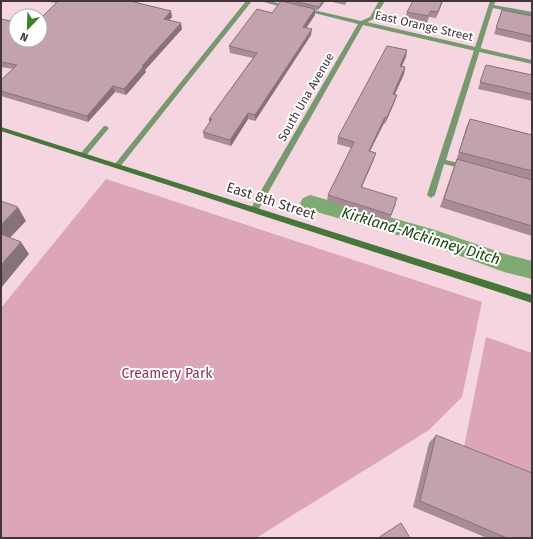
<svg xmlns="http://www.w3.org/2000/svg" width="533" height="539" viewBox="0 0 533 539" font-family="'Fira Sans',sans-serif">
  <rect width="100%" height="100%" fill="#f5d5df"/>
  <!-- green -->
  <path fill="#dca6b7" d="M106,179l376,123 -20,95 -33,33 -173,108h-255v-230z
    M486,337l46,16v120l-68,-26z"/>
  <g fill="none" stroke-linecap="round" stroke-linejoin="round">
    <!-- canal -->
    <path fill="#7eab73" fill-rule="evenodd" d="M310,195l122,34 73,25 27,7v18l-28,-7 -76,-28 -125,-36 -3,-5 3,-5z"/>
    <!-- lane -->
    <path fill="#789970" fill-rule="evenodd" d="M246,1h6l-133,167h-4l-1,-2 1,-2z
      M490,1h6l-2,4 38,7v4l-39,-8 -47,152 20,5 1,2 -3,2 -20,-5 -9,31 -4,3 -4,-3z
      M104,126h2l3,2 -24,29h-4v-4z"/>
    <!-- street -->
    <path fill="#789970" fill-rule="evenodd" d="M260,1h10l22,6 -3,2z
      M379,1h6l-11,18 -7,3 165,38v4l-169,-39 -106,187h-6l-1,-2 1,-2 107,-184 -56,-14 3,-2 56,13 9,-4z"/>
    <!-- secondary -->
    <path fill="#467639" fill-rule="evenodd" d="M1,127l531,168v8l-531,-172z"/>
  </g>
  <!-- wall -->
  <path fill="#a78c95" d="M50,1h80l41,10 1,6 -3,3 13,9 -37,41 1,2 -20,23 -11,-3 -27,30 -87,-26v-16l12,-11 -12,-2v-48l39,21 16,-37 -6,-1z
    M285,1h40l-7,9h-3v5l-9,13 5,7 -56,86 -7,-2 -17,27 -27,-8 -1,-6 6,-9v-4l44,-61 -23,-5 -1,-7 43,-33 13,-11z
    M328,1h19l-2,4z
    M443,1l-7,17 -7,-1 -2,6 -22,-5 2,-6z
    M502,10l30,6v27l-38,-9z
    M406,57l-5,9 4,1 -1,7 -9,20v7l-10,23 -1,-1 -14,28 4,8 -12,28 34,17 -7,17 -62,-20 1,-6 24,-47 -15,-4 1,-7z
    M486,65l46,10v26l-54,-12z
    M470,119l62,16v101l-92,-29 16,-46 10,-33z
    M436,435l96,103h-45l-74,-31 16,-64z"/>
  <!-- shaded-wall -->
  <path fill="#887279" d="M323,1h2l-7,9 1,-3z
    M442,1h1l-7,17 2,-6z
    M315,9v6l-12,18v-6z
    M171,11l1,6 -7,7 -1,-5z
    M181,23l1,6 -37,41 1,2 -20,23 -2,-6 18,-23z
    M312,29l-1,6 -56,86v-6z
    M407,50l-1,7 -7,16 1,-7z
    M405,67l-1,7 -12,26 1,-6z
    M113,86l2,6 -27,30 -1,-6z
    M397,95l-2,6 -10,23 2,-7z
    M248,113v6l-17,27 -1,-6z
    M385,117l-1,6 -17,34 2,-6z
    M376,153l-2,6 -15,34 2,-6z
    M18,207l8,14 -23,24 -2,-4v-16z
    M21,242l8,12 -28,34v-23z"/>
  <!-- building -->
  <path fill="#c2a3ad" stroke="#887279" d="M58,1h72l41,10 -7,8 17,4 -39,43h2l-20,23 -11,-3 -26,30 -86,-25v-11l16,-15 -16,-3v-43l15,3v18h24v-21z
    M281,1l34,8 -12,18 9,2 -57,86 -7,-2 -18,27 -27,-8 9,-13h-3l48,-66 -28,-7 28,-37 15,4z
    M292,1h31l-4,6z
    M413,1h29l-4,11 -7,-1 -3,5 -21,-4z
    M502,10l30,6v20l-36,-8z
    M387,46l20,4 -7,16 5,1 -12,27 4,1 -10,22h-2l-16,34 7,2 -15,34 36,11 -6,17 -63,-20 26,-53 -16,-5z
    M486,65l46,10v19l-52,-12z
    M470,119l62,16v36l-73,-19z
    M457,159l75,21v46l-88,-27z
    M1,201l17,6 -17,18z
    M1,234l20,8 -20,23z
    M436,435l96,38v65h-25l-87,-37z
    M401,523l9,15h-32z"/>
  <g text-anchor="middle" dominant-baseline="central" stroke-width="4" stroke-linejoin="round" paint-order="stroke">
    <!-- far-street labels -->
    <g font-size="12" fill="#43363a" stroke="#fff">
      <text transform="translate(424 26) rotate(13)">East Orange Street</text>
      <text transform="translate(306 97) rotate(-60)">South Una Avenue</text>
    </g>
    <!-- street labels -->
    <g font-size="14" fill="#43363a" stroke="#fff">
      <text transform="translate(271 201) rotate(18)">East 8th Street</text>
    </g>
    <!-- park labels -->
    <g font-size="14" fill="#8a3458" stroke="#fff">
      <text x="167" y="373">Creamery Park</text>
    </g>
    <!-- water labels -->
    <g font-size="15" font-style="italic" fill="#1a460c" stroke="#fff">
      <text transform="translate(421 236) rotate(17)">Kirkland-Mckinney Ditch</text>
    </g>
  </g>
  <!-- border -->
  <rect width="533" height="539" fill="none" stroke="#43363a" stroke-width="4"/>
  <!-- north arrow -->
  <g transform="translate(28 28) rotate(203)"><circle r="19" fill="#ffffff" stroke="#b4afb0"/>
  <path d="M0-3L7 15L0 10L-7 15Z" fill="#3c8328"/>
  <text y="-6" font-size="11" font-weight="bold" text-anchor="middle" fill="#43363a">N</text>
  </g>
</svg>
